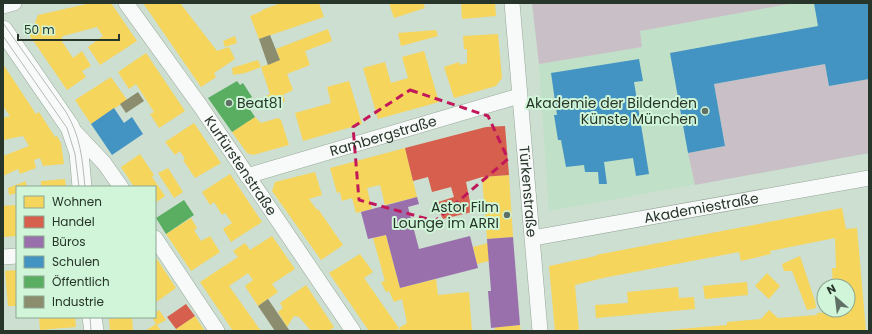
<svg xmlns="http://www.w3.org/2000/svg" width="872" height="334" viewBox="0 0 872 334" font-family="Poppins,sans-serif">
  <rect width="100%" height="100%" fill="#ccdfd0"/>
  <!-- built -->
  <path fill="#c0e0c7" d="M794,3h75v150l-320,58 -10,-147 103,-17 -2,-16z"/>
  <!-- green -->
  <path fill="#c8bfc7" d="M532,3h262l-154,28 2,16 -103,17z
    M825,64l4,22 40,-7v74l-174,32 -7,-32 37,-7 -11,-62z"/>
  <!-- homes -->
  <path fill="#f6d55c" d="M91,3h20l26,38 -37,24 -12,-18 15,-11 -6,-9 -34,9 -2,4 12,18 9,-7 9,15 -9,5 4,6 -19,13 -37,-54 8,-21z
    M143,3h37l37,48 12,-4 6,12 -21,14 2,4 -15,10z
    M281,3h38l5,14 -65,22 -9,-23 12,-5v-1z
    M389,3h34l2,5 -31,10z
    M461,3h34l1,13 -34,3z
    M328,29l4,12 -27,10 5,14 -23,9 6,16 -10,5 2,6 -15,8 -6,-12 6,-3 -9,-27 -16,6 -12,2 -1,-7 26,-8 3,7 19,-7 -4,-11z
    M436,30l2,6 -37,10 -3,-13z
    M498,34l4,44 -6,8 -42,12 -10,-31 15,-5 1,3 7,-2v-14h-3l-1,-13z
    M235,36l2,7 -12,4 -2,-6z
    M424,51l15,51 -61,17 -15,-51 22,-6 6,21 17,-5 -6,-21z
    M146,53l39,58 -26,17 -9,-14 4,-2 -18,-28 -7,5 -11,-17z
    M3,64l33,50 3,-2 16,25 2,-1 4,7 3,21 -21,2 -3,-8 -6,2 2,8 -16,6 -2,-5 -15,7v-20l26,-10 -6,-10 -20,4v-22l7,-2 -7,-10z
    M111,77l16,23 -36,24 -16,-24z
    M349,81l13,43 -59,17 -8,-28 36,-10 -4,-16z
    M255,117l6,6 17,-5 3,2 8,25 -36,10 -6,-2 -15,-21z
    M194,123l27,40 -26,15 -12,-18 2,-1 -5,-8 -5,4 -10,-13z
    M405,148l12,49 -32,8 -5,-20 -13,3 5,21 -16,4 -4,-15 -10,3 -2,-9 -3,1 -7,-25z
    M140,154l14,21 -2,2 13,19 -10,7v-16h-21l-13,-20z
    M168,168l15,24 -9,6 -16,-25z
    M315,172l7,23 -13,4 8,11 1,-1 25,36 -22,15 -49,-69 3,-9z
    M230,174l32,48 -31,20 -8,-13 9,-6 -7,-10 -3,2 -8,-13 -4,3 -8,-13z
    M509,175l4,62 -26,2 -5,-62z
    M65,179l1,8h-25v-6z
    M26,181v6h-9v6l-8,2 -1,-7z
    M15,205l2,4v27l-14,1v-31z
    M842,208l4,21 11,-1 9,103h-210l71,-6v-3l34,-3 8,-9 9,8 39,-3v-2l19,-1 -1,-2h13v-24h-15l-1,-18h4l-1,-30 -65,13 1,3 -30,7 -2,-9 -136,26 -28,7 4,46h-24l-6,-65 47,-10v-1z
    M191,218l6,10 -3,2 7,11 9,-5 10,16 -29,19 -25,-37z
    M386,235l14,53 36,-9 2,16 31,-3 3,39h-72l-1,-3 8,-5 -5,-24 -8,3 -5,-11 -3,1 -5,-10 4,-1 -12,-43z
    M272,236l23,33 -23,15 6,8 -20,14 -13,-20 8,-6 -5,-7 -19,13 32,45h-28l-33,-49 38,-25 -5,-6 12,-8 5,7z
    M488,243l1,18 -12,3 -4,-17z
    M360,254l13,18 -9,6 35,50 -4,3h-26l-40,-58z
    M800,256l15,45 1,7 -9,2 -15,-39h-8l-2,-7z
    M157,259l19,29 -21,15v-43z
    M17,270v36h-9l-3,-35z
    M767,273l13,13 -11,13 -14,-13z
    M747,282l1,13 -43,4 -2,-13z
    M306,285l28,42 -5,4h-18l-12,-14 -5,-1 -7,11 -9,-15 5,-4 -3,-5z
    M678,287l1,11 15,-1 1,12 -99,9 -1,-13 33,-2 -1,-11z
    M159,310l7,10 -9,5 4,6h-16l11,-7 -4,-7h3v-4z
    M195,316l10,15h-28l-1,-2z
    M39,317h36l1,10 -36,3z
    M131,317h1l1,14h-23l-1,-12z
    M520,325l1,6h-26v-4z"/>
  <!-- shops -->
  <path fill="#d6604d" d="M505,126l4,49 -27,2 -16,5 6,30 -29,7 -8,-16 19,-6 -3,-10 -19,5 -4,-15 -15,4 -8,-33 81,-21z
    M186,304l9,12 -19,13 -9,-12z"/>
  <!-- offices -->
  <path fill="#9970ab" d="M417,197l2,7 -11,3 11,42 51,-13 8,32 -78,20 -14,-53 -18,4 -7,-27z
    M513,237l7,88 -29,3 -3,-37h3l-4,-52z"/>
  <!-- schools -->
  <path fill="#4393c3" d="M814,3h55v76l-40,7 -4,-22 -111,20 11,62 -37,7 -18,-100 148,-27z
    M639,59l4,22 -9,1 15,92 -13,2 -3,-18 -29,4 3,22h-8l-1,-12h-13l-1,-7 -18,2 -5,-27h-3l-4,-25h3l-6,-42z
    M114,108l10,15 8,-6 11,17 -31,21 -21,-31z"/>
  <!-- public -->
  <path fill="#5aae61" d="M237,81l3,4 3,-2 9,14 -7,5 10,15 -23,15 -24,-34z
    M184,200l10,15 -28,19 -10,-16z"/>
  <!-- industry -->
  <path fill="#8c8c6e" d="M270,35l10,25 -12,5 -9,-26z
    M138,92l6,9 -18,12 -6,-9z
    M268,299l19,28 3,4h-15l-17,-25z"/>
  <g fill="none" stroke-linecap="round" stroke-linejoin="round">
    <defs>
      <g id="minor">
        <path id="s1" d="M126,3l75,104 152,224"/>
        <path id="s2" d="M512,3l28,328"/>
        <path d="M3,6l11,-3"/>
        <path d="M72,129l32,34 17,24"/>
        <path id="s3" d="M247,176l272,-80"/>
        <path d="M155,238l62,93"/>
        <path id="s4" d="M533,238l336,-60"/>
        <path d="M3,257l14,-1"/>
      </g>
      <path id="tertiary" d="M3,30l67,97 9,26 3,34
        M92,317l2,14"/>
    </defs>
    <!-- minor casing -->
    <use href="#minor" stroke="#98a69b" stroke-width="16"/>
    <!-- tertiary casing -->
    <use href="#tertiary" stroke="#98a69b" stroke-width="20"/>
    <!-- minor -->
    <use href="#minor" stroke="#f7faf8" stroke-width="15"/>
    <!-- tertiary -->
    <use href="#tertiary" stroke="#f7faf8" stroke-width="19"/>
    <!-- tram -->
    <path stroke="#b6bbb7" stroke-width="1" d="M3,23l63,89c15,26 16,46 19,75
      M3,36l64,92 8,26 4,33
      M90,317l1,14"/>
  </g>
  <!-- marked area -->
  <path fill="none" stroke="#c2185b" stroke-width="3" stroke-dasharray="8 5" stroke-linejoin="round" d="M410,90l78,26 20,43 -73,62 -76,-21 -6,-73z"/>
  <!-- markers -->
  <g fill="#617064" stroke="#d0f5d8" stroke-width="1.5">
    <circle cx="229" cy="103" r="4"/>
    <circle cx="705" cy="111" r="4"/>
    <circle cx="507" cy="215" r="4"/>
  </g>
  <g text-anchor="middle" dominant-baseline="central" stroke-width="4" stroke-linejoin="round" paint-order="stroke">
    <!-- poi labels -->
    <g font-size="14" fill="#27352a" stroke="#d0f5d8" text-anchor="end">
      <text x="237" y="103" text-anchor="start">Beat81</text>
      <text x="697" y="103">Akademie der Bildenden<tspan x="697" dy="16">Künste München</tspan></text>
      <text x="499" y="207">Astor Film<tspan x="499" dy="16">Lounge im ARRI</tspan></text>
    </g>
    <!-- street labels -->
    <g font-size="14" fill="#27352a" stroke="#d0f5d8">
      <text stroke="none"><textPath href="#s3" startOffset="142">Rambergstraße</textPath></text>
      <text stroke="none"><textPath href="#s1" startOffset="199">Kurfürstenstraße</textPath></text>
      <text stroke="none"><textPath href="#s2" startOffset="189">Türkenstraße</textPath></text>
      <text stroke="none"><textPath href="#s4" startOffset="171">Akademiestraße</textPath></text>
    </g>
  </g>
  <!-- border -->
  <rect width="872" height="334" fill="none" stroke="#27352a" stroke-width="8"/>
  <!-- legend -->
  <rect x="16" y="186" width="140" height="132" fill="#d0f5d8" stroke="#8ca892"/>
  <rect x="24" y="196" width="20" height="12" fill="#f6d55c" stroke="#8ca892"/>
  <text x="52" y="206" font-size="12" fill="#27352a">Wohnen</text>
  <rect x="24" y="216" width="20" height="12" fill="#d6604d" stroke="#8ca892"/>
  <text x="52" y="226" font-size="12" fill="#27352a">Handel</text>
  <rect x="24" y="236" width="20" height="12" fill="#9970ab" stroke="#8ca892"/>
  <text x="52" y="246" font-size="12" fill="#27352a">Büros</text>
  <rect x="24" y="256" width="20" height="12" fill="#4393c3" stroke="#8ca892"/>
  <text x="52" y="266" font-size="12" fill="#27352a">Schulen</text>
  <rect x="24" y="276" width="20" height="12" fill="#5aae61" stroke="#8ca892"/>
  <text x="52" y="286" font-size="12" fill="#27352a">Öffentlich</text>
  <rect x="24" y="296" width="20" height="12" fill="#8c8c6e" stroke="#8ca892"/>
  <text x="52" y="306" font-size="12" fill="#27352a">Industrie</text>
  <!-- north arrow -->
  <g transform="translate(836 298) rotate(332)"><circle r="19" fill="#d0f5d8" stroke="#8ca892"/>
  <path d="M0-3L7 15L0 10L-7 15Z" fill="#617064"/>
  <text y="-6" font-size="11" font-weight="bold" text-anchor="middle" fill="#27352a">N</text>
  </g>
  <!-- scale -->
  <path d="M18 34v6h101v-6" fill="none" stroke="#27352a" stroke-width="2"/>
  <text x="24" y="34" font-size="12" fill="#27352a" stroke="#d0f5d8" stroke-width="3" paint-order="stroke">50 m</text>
</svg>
